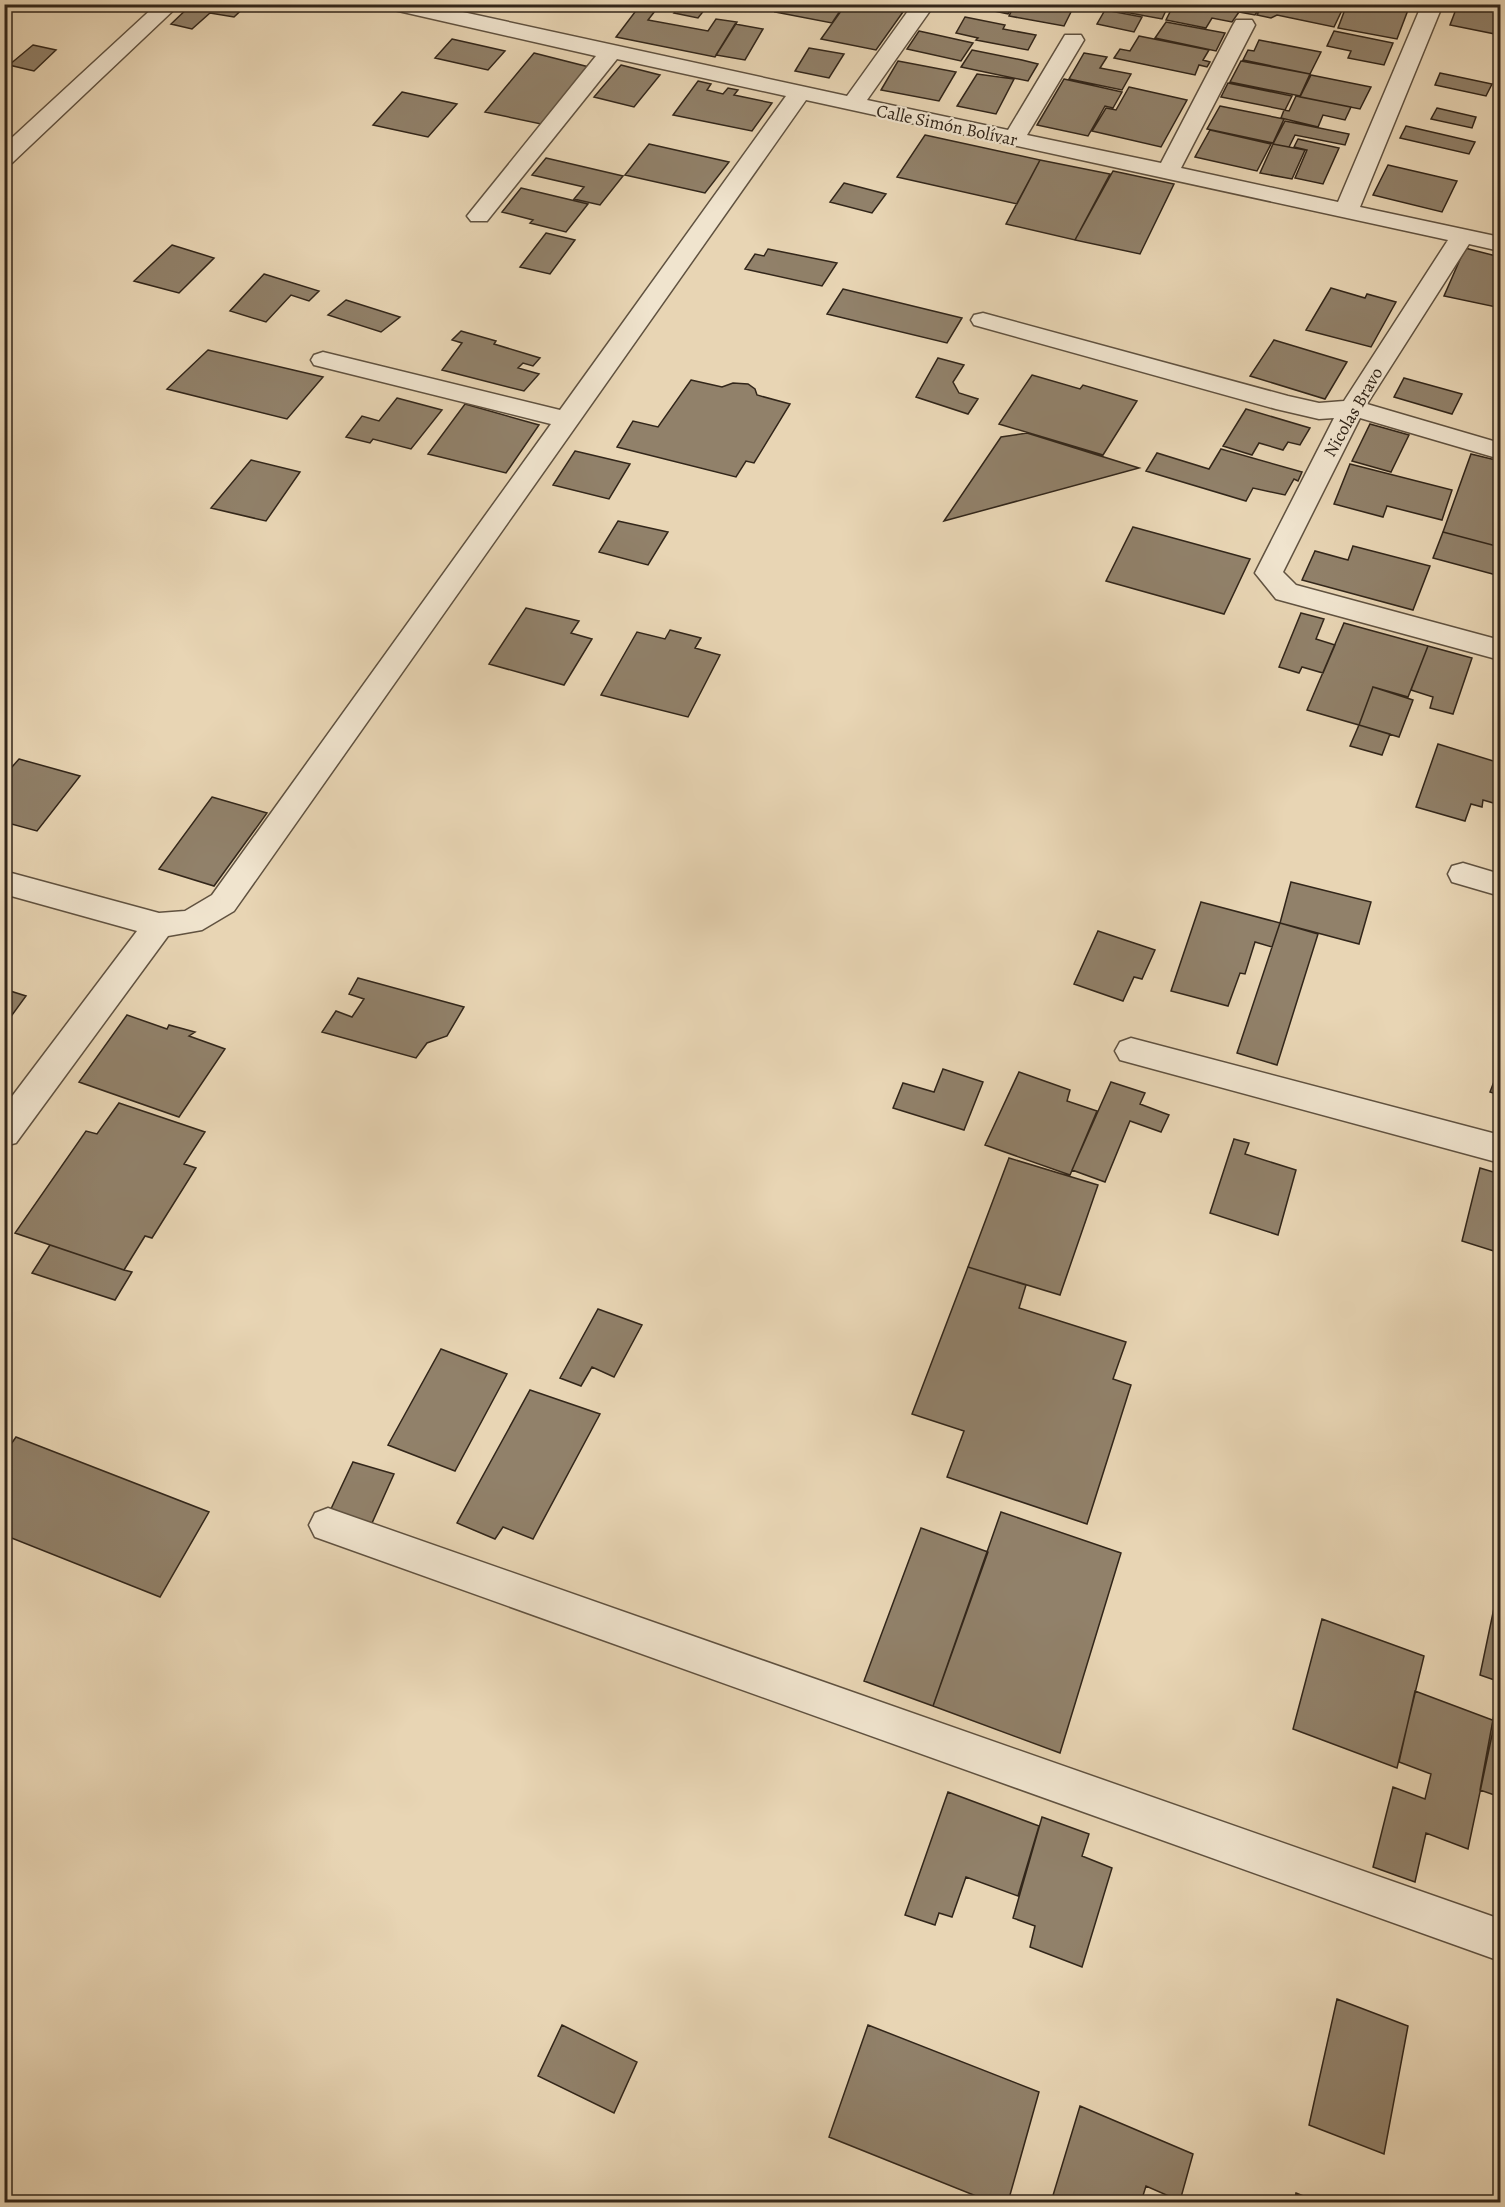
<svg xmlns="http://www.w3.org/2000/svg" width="1505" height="2207" viewBox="0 0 1505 2207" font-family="Alegreya,serif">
  <rect width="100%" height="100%" fill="#e8d5b4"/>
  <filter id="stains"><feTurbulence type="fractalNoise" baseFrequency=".00333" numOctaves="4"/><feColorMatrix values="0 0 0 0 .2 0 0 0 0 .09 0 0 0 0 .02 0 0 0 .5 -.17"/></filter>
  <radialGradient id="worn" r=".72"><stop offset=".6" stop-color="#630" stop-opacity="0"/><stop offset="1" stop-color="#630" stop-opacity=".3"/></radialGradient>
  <!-- building -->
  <path fill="#91816a" stroke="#32261a" stroke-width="1.5" d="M112,4h33l-6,7z
    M192,4h56l-14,13 -24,-4 -18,16 -21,-5z
    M656,4h53l-11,14 -24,-5 4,-4z
    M780,4h41l-2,3 21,4 -8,12 -57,-11z
    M846,4h21l36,8 -27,38 -55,-11z
    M960,4h54l-6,10z
    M1015,4h60l-11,22 -55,-10z
    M1110,4h59l-7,15 -54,-10z
    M1174,4h21l44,8 -7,10 -20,-4 -6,10 -40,-8z
    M1195,4h67l-7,11z
    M1263,4h82l-11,23 -57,-12 -6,3 -14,-3z
    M1347,4h29l32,6 -11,29 -59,-11z
    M1458,4l42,8v23l-50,-10z
    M638,8l17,3 -7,9 60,11 8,-12 21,3 -22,35 -99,-20z
    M1105,10l37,7 -8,15 -37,-8z
    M965,17l40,8 -2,4 33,6 -8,15 -52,-10 2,-2 -22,-5z
    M1166,22l59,11 -9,18 -61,-13z
    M735,24l28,5 -18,31 -29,-5z
    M919,31l54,12 -12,18 -54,-12z
    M1334,31l59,12 -9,22 -36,-7 3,-7 -24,-5z
    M1139,36l70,14 -6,10 7,2 -3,5 -8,-2 -4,10 -81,-17 6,-9 10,2z
    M452,39l53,12 -17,19 -53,-12z
    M1259,40l62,12 -11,22 -67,-14 5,-10 6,1z
    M33,45l23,5 -22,21 -25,-6z
    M809,48l35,6 -15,24 -34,-7z
    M972,50l50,10 16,4 -10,17 -67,-14z
    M534,53l55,14 -48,57 -56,-12z
    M1084,53l23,4 -7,11 31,6 -9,16 -53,-11z
    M898,61l58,11 -17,29 -58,-11z
    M1241,61l69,13 -10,22 -70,-14z
    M621,65l39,10 -26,32 -40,-10z
    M1440,73l52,11 -6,12 -51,-11z
    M977,74l37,5 -18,35 -39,-8z
    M1311,75l60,12 -11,22 -60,-12z
    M1064,79l58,13 -9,16 -8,-2 -17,30 -51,-11z
    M698,81l13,3 -4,6 16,4 5,-6 10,2 -4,5 38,8 -20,28 -79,-16z
    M1228,83l64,13 -7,14 -64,-13z
    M1129,87l58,13 -26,47 -69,-16 14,-23 10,2z
    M402,92l55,12 -29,33 -55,-12z
    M1296,96l55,11 -6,13 -22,-5 -5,12 -37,-9 3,-8 5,1z
    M1220,106l64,13 -11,24 -66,-14z
    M1437,108l39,9 -4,11 -41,-9z
    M1285,121l64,13 -4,11 -50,-10 -6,12 -16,-3z
    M1406,126l69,16 -6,12 -69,-16z
    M1210,130l61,14 -14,27 -62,-14z
    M925,135l115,25 -23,44 -120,-27z
    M1298,139l41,9 -16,36 -28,-6 12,-28 -13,-3z
    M649,144l80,18 -24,31 -80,-18z
    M1273,144l32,6 -13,29 -32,-6z
    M546,158l77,18 -23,29 -26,-6 10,-12 -52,-12z
    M1040,160l70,14 -35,66 -69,-16z
    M1388,165l69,16 -15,31 -69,-17z
    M1113,171l61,13 -34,70 -65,-14z
    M844,183l42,11 -14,19 -42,-11z
    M521,188l67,16 -22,28 -36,-9 3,-3 -31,-8z
    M546,233l29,7 -25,34 -30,-7z
    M172,245l42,13 -35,35 -45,-12z
    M1465,248l35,9v40l-4,10 -52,-11z
    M768,249l69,14 -15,23 -77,-17 10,-15 9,2z
    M264,274l55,17 -10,10 -18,-6 -25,27 -36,-11z
    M1331,288l34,10 2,-4 29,8 -25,45 -65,-17z
    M843,289l119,29 -15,25 -120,-29z
    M346,300l54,17 -19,15 -53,-17z
    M461,331l35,10 -2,3 46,14 -7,8 -10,-3 -5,5 21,6 -15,17 -82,-21 20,-27 -10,-3z
    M1274,340l73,22 -22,37 -75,-23z
    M208,350l115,27 -36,42 -120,-30z
    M938,358l26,7 -11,17 6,11 19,6 -10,15 -52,-17z
    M1032,375l48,14 3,-4 54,16 -34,54 -104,-31z
    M1404,378l58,16 -10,20 -58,-17z
    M691,380l31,7 11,-4 15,1 7,5 2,6 33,9 -36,59 -8,-2 -10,16 -119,-30 16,-26 25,6z
    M397,398l45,12 -31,39 -38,-10 -3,4 -24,-6 16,-21 17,5z
    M465,404l74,21 -33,48 -78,-19z
    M1246,409l64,19 -10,17 -12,-3 -5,8 -24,-7 -7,12 -29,-9z
    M1370,424l39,11 -18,37 -39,-11z
    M1027,433l112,35 -195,53 57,-84z
    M1221,449l81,23 -4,9 -4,-2 -9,16 -32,-7 -7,13 -100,-30 11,-18 52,16z
    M575,451l55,13 -21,35 -56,-14z
    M1471,454l29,7v86l-57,-15z
    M251,460l49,12 -34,49 -55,-13z
    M1350,464l102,26 -10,30 -55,-14 -4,11 -49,-13z
    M618,521l50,11 -20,33 -49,-13z
    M1133,527l117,32 -26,55 -118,-33z
    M1443,532l57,15v29l-67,-18z
    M1353,546l77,20 -17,44 -111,-30 13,-29 33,9z
    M526,608l53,13 -8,12 21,6 -28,46 -75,-21z
    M1301,613l23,6 -8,20 19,6 -12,28 -21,-6 -3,6 -20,-6z
    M1344,623l84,23 -20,51 -35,-10 -14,38 -52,-15z
    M670,630l31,8 -6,10 25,7 -32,62 -87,-22 36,-63 28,7z
    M1428,646l44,12 -19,56 -23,-6 3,-11 -22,-7z
    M1373,687l40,13 -14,37 -40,-12z
    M1359,725l31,9 -8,21 -32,-9z
    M1438,744l62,19v42l-17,-5 -1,7 -11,-3 -6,17 -49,-14z
    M19,759l61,17 -43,55 -33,-9v-46z
    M212,797l55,16 -53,73 -55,-17z
    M1291,882l80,20 -12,42 -79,-21z
    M1201,902l79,21 -8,24 -17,-5 -10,32 -5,-1 -12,33 -57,-15z
    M1280,923l38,11 -41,131 -40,-12z
    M1098,931l57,19 -13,29 -8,-2 -11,24 -49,-17z
    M358,978l106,29 -17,29 -20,7 -11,15 -94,-26 14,-21 16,6 12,-18 -15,-5z
    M4,989l22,7 -22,30z
    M127,1015l40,14 2,-4 26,7 -6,4 36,13 -46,68 -100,-35z
    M1500,1066v29l-10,-3z
    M943,1069l40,13 -19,48 -71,-22 10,-25 31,9z
    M1019,1072l51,18 -3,11 30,10 -27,64 -85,-30z
    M1111,1082l34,11 -5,11 29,11 -8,17 -31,-11 -25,61 -33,-12z
    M119,1103l86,29 -21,32 12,4 -44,70 -7,-2 -21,34 -109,-37 71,-102 11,3z
    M1234,1139l15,4 -4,11 51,16 -18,65 -68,-22z
    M1009,1158l89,27 -38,110 -92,-28z
    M1480,1168l20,6v79l-38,-12z
    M50,1245l74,25 8,2 -17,28 -83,-27z
    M968,1267l58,18 -7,23 107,34 -13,37 18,6 -44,139 -140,-47 17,-46 -52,-17z
    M598,1309l44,16 -28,52 -22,-10 -11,19 -21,-8z
    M441,1349l66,25 -52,97 -67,-26z
    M530,1390l70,24 -67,125 -30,-12 -8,12 -38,-16z
    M16,1437l193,75 -49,85 -156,-62v-81z
    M353,1462l41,12 -22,49 -42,-12z
    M1001,1512l120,41 -61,200 -127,-47z
    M921,1528l67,24 -55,154 -69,-25z
    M1499,1584h1v98l-20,-7z
    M1322,1619l102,37 -27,112 -104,-39z
    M1500,1682v115l-20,-7z
    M1415,1691l80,30 -27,128 -42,-16 -11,49 -42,-15 20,-80 32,12 6,-25 -32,-12z
    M948,1792l91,34 -21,70 -52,-19 -14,40 -13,-4 -4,12 -30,-10z
    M1042,1817l47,17 -7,22 30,12 -30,99 -52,-20 5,-21 -22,-8z
    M1337,1999l71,27 -24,128 -75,-29z
    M562,2025l75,37 -23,51 -76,-37z
    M868,2025l171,67 -31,110h-17l-162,-65z
    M1080,2106l113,48 -13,47 -34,-15 -5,16h-90z
    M1296,2193l22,9h-24z"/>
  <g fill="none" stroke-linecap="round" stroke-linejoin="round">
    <defs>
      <path id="minor" d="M157,4h23l-168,159 -8,2v-20z
        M384,4h42l421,92 61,-85 -12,-3 -3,-4h36l3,4 -65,92 141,30 57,-95h16l3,5 -57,95 134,28 72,-138 3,-5h16l3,5 -74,143 157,34 84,-198h21l-83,203 140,30v14l-31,-7 -102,160 133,39v16l-140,-41 -77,154 13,13 204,55v20l-224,-61 -21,-26 79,-155 -15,1 -43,-10 -302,-84 -3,-5 3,-5 9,-2 305,83 31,7 25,-2 104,-161 -642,-140 -572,811 -32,19 -34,6 -152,207 -12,3v-39l133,-176 -133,-37v-23l155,42 26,-2 27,-16 339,-471 -237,-59 -3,-5 3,-5 9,-3 237,58 226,-314 -169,-37 -130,162h-16l-4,-5 4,-5 125,-155 -202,-46z
        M1463,863l37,11v22l-48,-14 -4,-8 4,-8z
        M1131,1038l369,97v28l-380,-103 -5,-9 5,-9z
        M328,1508l1172,411v42l-1185,-424 -6,-12 6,-12z"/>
    </defs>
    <!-- minor casing -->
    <use href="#minor" stroke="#605240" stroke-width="3"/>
    <!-- minor -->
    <use href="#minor" fill="#f0e4ce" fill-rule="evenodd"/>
  </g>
  <g text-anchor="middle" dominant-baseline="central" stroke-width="4.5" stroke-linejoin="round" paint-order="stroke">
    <!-- far-street labels -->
    <g font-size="18" fill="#32261a" stroke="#f0e4ce">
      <text transform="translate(947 125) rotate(12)">Calle Simón Bolívar</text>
      <text transform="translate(1353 412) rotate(-60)">Nicolas Bravo</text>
    </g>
  </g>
  <!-- margin -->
  <rect width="1505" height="2207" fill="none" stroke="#e8d5b4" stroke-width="24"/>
  <rect x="6" y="6" width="1493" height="2195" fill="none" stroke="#32261a" stroke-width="3"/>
  <rect x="12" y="12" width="1481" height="2183" fill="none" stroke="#32261a" stroke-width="1.5"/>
  <rect width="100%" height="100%" filter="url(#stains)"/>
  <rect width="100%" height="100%" fill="url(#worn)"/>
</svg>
